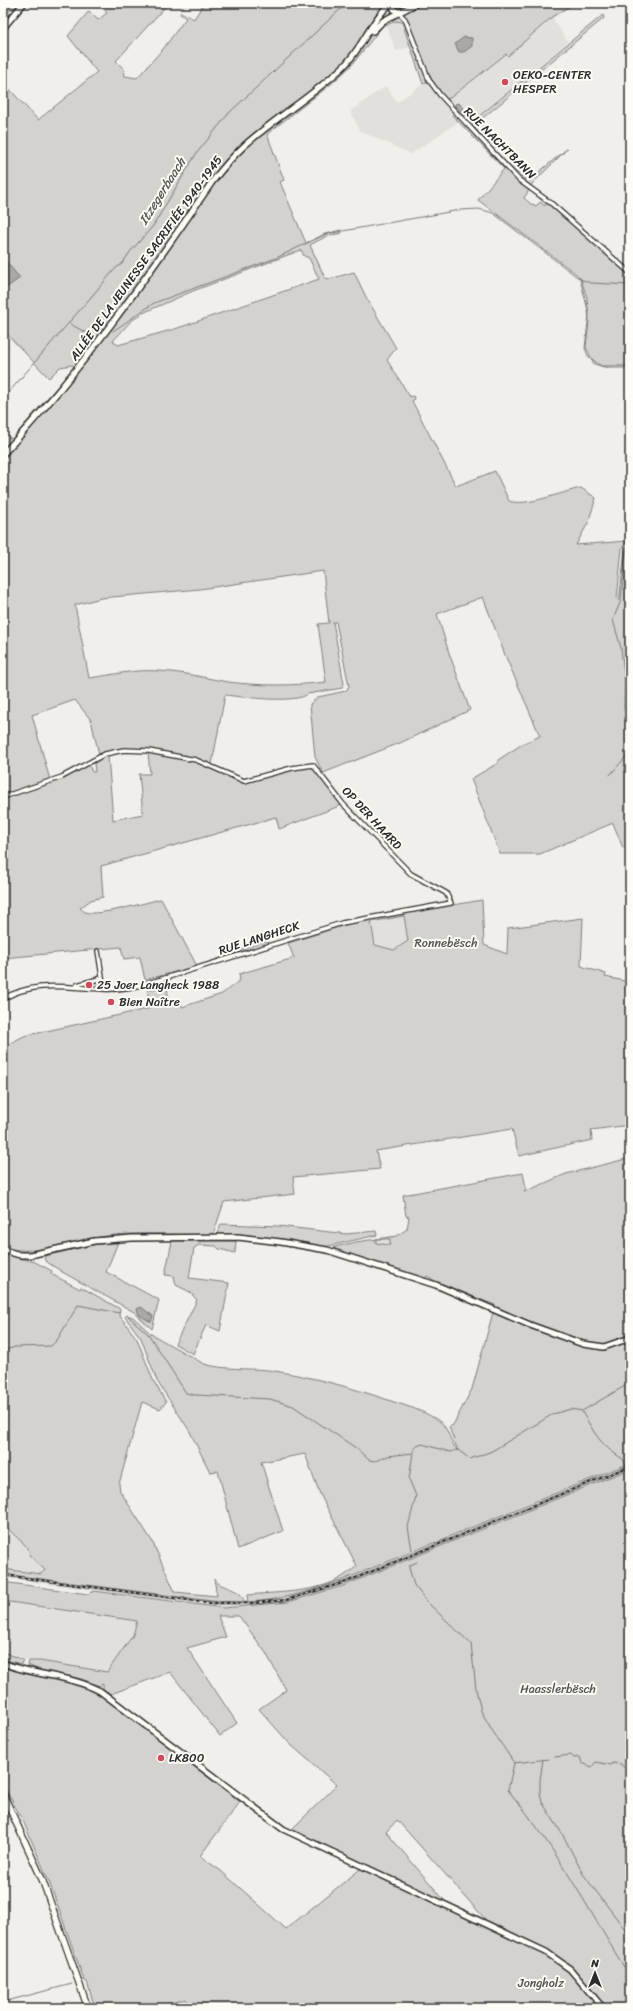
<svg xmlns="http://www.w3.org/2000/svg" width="633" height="2011" viewBox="0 0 633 2011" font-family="Sriracha,sans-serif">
  <rect width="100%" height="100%" fill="#f0efeb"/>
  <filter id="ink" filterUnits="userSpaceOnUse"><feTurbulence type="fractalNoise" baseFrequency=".025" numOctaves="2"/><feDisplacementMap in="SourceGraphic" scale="8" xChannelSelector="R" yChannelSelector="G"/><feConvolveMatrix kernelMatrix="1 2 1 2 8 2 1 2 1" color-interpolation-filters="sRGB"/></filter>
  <g filter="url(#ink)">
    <!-- built -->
    <path fill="#e1e0dc" d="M552,17l16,25 -101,83 -15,-10 6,7 -47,32 -51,-23 -10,-20 36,-25 11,16 32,-22 15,19 6,-1 57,-44 1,2z
      M396,21l6,1 9,25 -15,4 -10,-26z
      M404,916l4,25 -14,9 -19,-5 -4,-23z
      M375,1239h15v6l-14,-2z
      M630,1463v6l-64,27 -223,90 -55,16 -64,6 -221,-30v-4h4l228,28 50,-5 55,-16z
      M3,1524l22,21 6,8 -2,3 16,14 -3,4 -39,-5z
      M3,1601l134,20 -4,14 -26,37 -67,-11 -22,-1 -15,-8z"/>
    <!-- green -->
    <path fill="#d3d2cf" stroke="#7f7e7d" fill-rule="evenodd" d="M12,3h7l-3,4 -8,4 1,3 -6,6v-10z
      M97,3h32l2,2 8,-2 5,4 4,-4h13l4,4 -49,54 8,8 1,7 12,2 26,-29 23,-31 -6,-4 1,-2 13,7 10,-16h18l2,3 2,-3h349l-23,14 -44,39 -2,-2 -56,44 -6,1 -15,-19 -6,4 -21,-62 -6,-1 -10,4 -1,-2 -34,43 -21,19 -63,49 17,46 -4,2 26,61 19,-9 16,-4 1,3 -15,3 -17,9 15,33 5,1 24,-7 12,25 30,51 -9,12 23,37 3,-1 2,3 -3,2 44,85 39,-15 14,30c17,6 53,-9 72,-13l15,10 -8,25 -12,22 51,-4 -5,7 -5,51 2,2 6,-51 5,-9v304l-7,3 -10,-25 -73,31h-40l-29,-75 27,-16v-3l26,-17 16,-7 -35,-81 -22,-58 -46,17 12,39 21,57 -70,33 -77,30 -8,-16 -5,-53 8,-7 28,-6 3,-5 -13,-64h-3l11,62 -2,4 -34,6c-12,10 -66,3 -83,1l-13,69c-29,-10 -84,-22 -113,-9l-8,-35 -16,-20 -43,15 18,65 -47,16v-357l3,-4 6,4 62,-72 -2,-2 -12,2 -11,11 -46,-48v-248l35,38 59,-48 -29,-36 21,-25 9,9 9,-7zM301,250l3,6 5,2 10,21 -141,49 -60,17 -5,-4 18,-20 14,-9 48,-21zM323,571l6,52 -11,1 8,58c-33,4 -65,4 -98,0 -23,-4 -46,-10 -69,-11 -24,-2 -46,4 -70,7l-14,-73 26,-7 99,-9z
      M603,15l1,3 -131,108 32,36 20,17 7,-1 36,-30 -41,41 2,1 -5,8 8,7 1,-1 3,2 4,-4 5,4 1,-2 -8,-7 2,-2 90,78v95h-22l-14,-4 -8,-17 3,-26 -2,-23 -6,-19 -6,-6 -97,-73 26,-31 -52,-54 4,-3 12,13z
      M148,752l52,10 48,20 44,-13 15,-3 6,1 29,38 -63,24 -3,-12 -175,49 2,31 -12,3 -11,8c2,1 3,3 5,4 12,5 62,-10 76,-13l36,67 -52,14 -5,-23 -16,2 -3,-12 -118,11v-159l62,-21 24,-13 3,7h3l-1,-9 14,-8 5,65 30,-6 -4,-40h11z
      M482,900l2,45 23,9 1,-26 75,-10 -2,48 25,8 -1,3 25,5v143l-39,5 1,10 -73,16 -7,-27 -136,22 4,18 -87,8 2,17 -71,8 -11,33c-32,0 -66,-3 -98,0 -38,3 -74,23 -112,12v-200l21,-11 127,-28 -4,-18 20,-4 2,18 12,-2 1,5 40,-13 18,-14 -1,-6 55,-16 -6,-15 67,-21zM404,916l4,25 -14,9 -19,-5 -4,-23z
      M265,941l6,3 -11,2 -26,9 -1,-3z
      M100,980l1,6 -2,1 -14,-1 -1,-2z
      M630,1158v305l-290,118c-30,10 -61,20 -93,21l1,-7c29,-3 63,-2 89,-15 7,-4 14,-9 20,-14l-37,-72 -15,-40 -44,8 22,69 -45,18 -20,-78 -8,1 -21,-42 -32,-49 -16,-43 -16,-21 2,-2 6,2 18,17 53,30c21,6 42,4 64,6 42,6 86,18 126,32 16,5 32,10 45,19 11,8 10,21 19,30l-9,-24 4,-2 19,-36 23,-84 -58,-23 -10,-6 -2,3 -91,-30v-2l22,-5 41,-6 10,-7 2,-12 -3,-1 -3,-21 120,-22 3,15 -2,4 42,-18zM376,1239h14v6l-14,-2z
      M221,1224l57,2 69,8 29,-3 1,4 -53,12 -76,-12h-31z
      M172,1241h64l-1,12 -16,-4 -3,-3 -17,-1 -5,3 -5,30 40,5 -9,48 -14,-6 -13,29 -18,-10 22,-44 -7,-8 -14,-7 -2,-9 -9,-1z
      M118,1242l-12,30 53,28 -7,29 -18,-17 -70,-39 -17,-11 -3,-3 1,-3 47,-11z
      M3,1254l32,8 17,9 -1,3 29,15 1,-2 39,22 -1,6 18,24 16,41 13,22 -6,7 -18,-7 -23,82 1,7 32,50 23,51 42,4 -3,-17c8,11 28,8 30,23l-33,-1 -208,-27v-5l38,5 4,-4 -16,-15 1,-2 -5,-8 -22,-21z
      M630,1469v539h-440l-4,-9 -32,9h-59l-8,-26 -3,-2 -34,-96 -26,-61 -21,-39v-117l74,17 21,8 142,110 -40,54 21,15 65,58 78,-63 -73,-36 46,-45 -47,-41 -31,-35 27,-19 -20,-37 -27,-37h-21l8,21 -39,11 50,75 -17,13 -50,-64 -59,22 -8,-5v-5l-4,2c-22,-12 -49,-10 -71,-21l1,-4h11l67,11 26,-37 4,-14 -134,-20v-19l85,12 6,-3 130,17 64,-6 55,-16zM397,1820l89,100 -41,-19 -59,-69z
      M3,1652l20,8 -2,4 -18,-5z"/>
    <!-- water -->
    <path fill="#aaa9a7" stroke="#777775" d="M464,37l8,1v8l-8,6h-5l-4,-8z
      M459,103l8,10 -2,2h-2l-8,-9v-2z
      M3,258l17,20 -14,10 -3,-4z
      M141,1307l12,9 -2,6 -12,-7 -2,-6z"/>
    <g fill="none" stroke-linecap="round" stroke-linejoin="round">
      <!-- stream -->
      <path stroke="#777775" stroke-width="1" d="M580,279l9,35 -4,34 3,8 13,10h29
        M70,324l26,14
        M113,331l41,-28 122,-45 50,-24 134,-24 19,-1 14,4 87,66 11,4 39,2
        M3,399l113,-131 6,-4 8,-12 23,-26 43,-72 33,-41 118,-110
        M630,543l-4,9 -5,48 -8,20 8,28 4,34 -1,26 6,23
        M610,775l20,-23
        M128,1316l21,19 37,58 9,2 75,4 23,7 63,42 13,12 6,1 13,-5 25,-3 2,-6 7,-3 28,8 8,-2 12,9 22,-8 61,-37 18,-5 11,2 48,-28
        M3,1351l12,-4 36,-1 6,-6 21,-35 41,8
        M582,1412c14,23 17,32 41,47l2,5
        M628,1473l2,1
        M412,1550l-4,-23 8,-31 -7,-17 4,-26
        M417,1562l-7,3 -1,3 5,17 13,17 44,42 5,45 5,22 11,19 22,33 -6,27c46,54 79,117 116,177l6,3
        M555,1757l16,-2 3,3 6,-1 2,6 10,4 4,-5 15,3 1,-2 9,1 4,5 5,-1
        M543,1759l-3,21v13l2,9 21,33 20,39 47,62
        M514,1763l35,-4
        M3,2002l69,-18"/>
      <defs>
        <path id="street" d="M3,7l7,-4
          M399,13l6,6 24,61 11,15 79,85 33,24 78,69
          M3,797l59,-20 43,-23 19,-4 25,1 47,9 48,21 48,-13 21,-3 30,39 68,70 35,19 5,10 -109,20 -196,61c-14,3 -28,6 -43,5 -34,-1 -69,-9 -100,10
          M98,951l6,38
          M77,985l25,-7"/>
        <path id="secondary" d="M393,3l1,6 5,4
          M3,28l21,-25
          M373,31l10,-10 34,-18
          M3,454c79,-84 144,-177 209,-272 10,-13 20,-25 32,-36 32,-29 69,-50 100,-80 19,-19 27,-46 47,-63
          M3,1250l17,5h10l64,-14 38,-3 106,-1 43,5 46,8 109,35 94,40 53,19 21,3 26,-9
          M3,1663c31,13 67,12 97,28l183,138 263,123 24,17 33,39"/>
        <path id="primary" d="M3,1794l39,85 46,129"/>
      </defs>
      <!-- street casing -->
      <use href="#street" stroke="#2b2b2b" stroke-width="6"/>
      <!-- secondary casing -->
      <use href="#secondary" stroke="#2b2b2b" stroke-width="8"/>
      <!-- primary casing -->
      <use href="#primary" stroke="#2b2b2b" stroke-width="8"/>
      <!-- street -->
      <use href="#street" stroke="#fdfcf7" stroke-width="3.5"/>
      <!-- secondary -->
      <use href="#secondary" stroke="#fdfcf7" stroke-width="5"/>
      <!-- primary -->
      <use href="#primary" stroke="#fdfcf7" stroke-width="5.5"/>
      <defs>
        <path id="rail" d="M3,1575l208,28h43l32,-3 60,-18 284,-116"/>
      </defs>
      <!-- rail casing -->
      <use href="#rail" stroke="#2b2b2b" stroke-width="2.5"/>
      <!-- rail -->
      <use href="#rail" stroke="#fdfcf7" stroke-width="1" stroke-dasharray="3" stroke-linecap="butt"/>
    </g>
  </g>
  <!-- markers -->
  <g fill="#d1495b" stroke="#fdfcf7" stroke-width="1.5">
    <circle cx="505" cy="82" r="4"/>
    <circle cx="89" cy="985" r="4"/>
    <circle cx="111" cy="1002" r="4"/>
    <circle cx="161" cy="1758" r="4"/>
  </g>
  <g text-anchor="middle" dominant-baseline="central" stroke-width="4" stroke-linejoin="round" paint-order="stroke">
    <!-- poi labels -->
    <g font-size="12" fill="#2b2b2b" stroke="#fdfcf7" text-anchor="start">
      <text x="513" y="75">OEKO-CENTER<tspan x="513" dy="14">HESPER</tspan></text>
      <text x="97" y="985">25 Joer Langheck 1988</text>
      <text x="119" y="1002">Bien Naître</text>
      <text x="169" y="1758">LK800</text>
    </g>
    <!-- street labels -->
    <g font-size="12" fill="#2b2b2b" stroke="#fdfcf7">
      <text transform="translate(500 143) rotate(45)">RUE NACHTBANN</text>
      <text transform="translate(146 258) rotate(-54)">ALLÉE DE LA JEUNESSE SACRIFIÉE 1940-1945</text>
      <text transform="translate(372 818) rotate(47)">OP DER HAARD</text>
      <text transform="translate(259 938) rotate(-18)">RUE LANGHECK</text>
    </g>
    <!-- park labels -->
    <g font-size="12" fill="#555554" stroke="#fdfcf7">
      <text x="446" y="943">Ronnebësch</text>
      <text x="558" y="1689">Haasslerbësch</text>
      <text x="541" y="1983">Jongholz</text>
    </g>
    <!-- water labels -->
    <g font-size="13" font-style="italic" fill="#575756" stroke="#fdfcf7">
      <text transform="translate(162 191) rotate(-58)">Itzegerbaach</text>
    </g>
  </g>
  <!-- margin -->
  <rect width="633" height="2011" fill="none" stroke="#fdfcf7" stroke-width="16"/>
  <rect x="8" y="8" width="617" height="1995" fill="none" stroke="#2b2b2b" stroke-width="1.5" filter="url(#ink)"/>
  <!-- north arrow -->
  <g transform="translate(595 1973)" stroke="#fdfcf7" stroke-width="3" paint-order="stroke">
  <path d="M0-3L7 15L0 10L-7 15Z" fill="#2b2b2b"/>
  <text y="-6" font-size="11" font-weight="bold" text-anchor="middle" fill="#2b2b2b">N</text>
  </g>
</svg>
